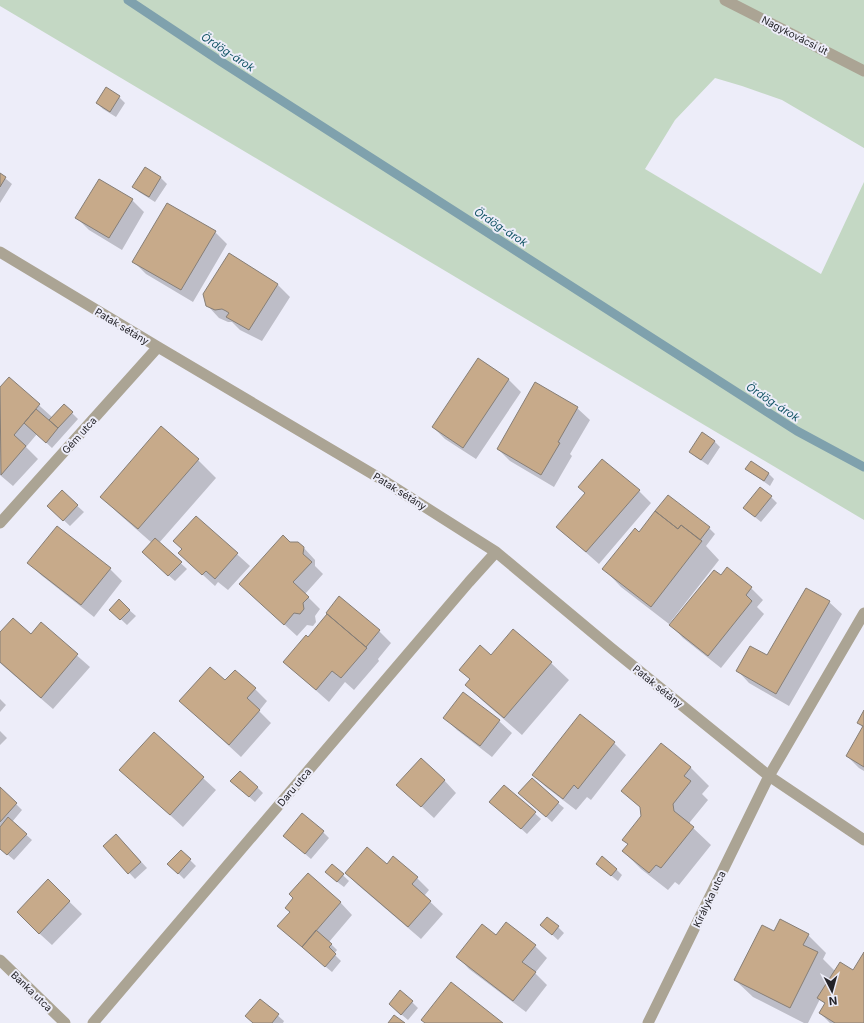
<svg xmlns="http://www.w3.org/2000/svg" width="864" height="1023" viewBox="0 0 864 1023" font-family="Inter,sans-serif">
  <rect width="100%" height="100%" fill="#ededf9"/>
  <!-- green -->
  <path fill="#c4d8c4" d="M0,0h864v148l-82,-48 -40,-14 -27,-8 -40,42 -30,49 176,105 43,-92v338l-864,-514z"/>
  <!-- shadow -->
  <path fill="#0003" d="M119,97l6,6 -9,14 -13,-8 -6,-6z
    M145,168l16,10 6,6 -12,18 -16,-10 -5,-6z
    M0,174l12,10 -12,19z
    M132,200l12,12 -22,38 -33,-20 -12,-12z
    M215,232l12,12 -34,58 -47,-28 -13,-13z
    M278,285l12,12 -28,44 -22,-11 -8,-8h-4l-9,-4 -12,-13z
    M9,378l44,40 19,-5 6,6 -26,29 -15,-14 -11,13 12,12 -25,27 -13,-11v-87z
    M508,379l13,13 -45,67 -31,-20 -12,-12z
    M577,408l13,12 -20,34 2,2 -18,31 -44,-26 -12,-12z
    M714,441l6,6 -12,18 -12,-8 -6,-6z
    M198,460l18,18 -57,65 28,26 -12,12 -26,-23 3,-15 -33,-29 -18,-17z
    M747,468l21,5 6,6 -4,7 -17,-12z
    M639,491l12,12 -52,61 -42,-37 29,-33z
    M62,492l22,20 -14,14 -15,-14z
    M771,497l6,6 -16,19 -17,-14z
    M196,517l54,49 -22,24 -10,-8 -3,4 -23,-21 -9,-15z
    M709,528l6,6 -9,12 13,14 -50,64 -48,-37 -17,-18 35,-36z
    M290,543l13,4 12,13v6l8,8 -18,20 15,15 -5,7 1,6 -3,4 -6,-1 -10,11 -57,-52z
    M29,563l81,6 12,12 -28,36 -53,-42z
    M721,577l30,11 12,12 -6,7 7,7 -43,54 -38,-30 -12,-13z
    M807,589l22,13 13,12 -53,92 -40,-23 -12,-13 30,-14z
    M119,601l17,15 -9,9 -16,-15z
    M329,615l50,16 12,12 -13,16 1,2 -25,29 -9,-8 -16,20 -45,-40 24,-24z
    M41,624l49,43 -37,42 -53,-46v-29l31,1z
    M492,656l59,7 18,17 -47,55 -38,-33 -17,-17 4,-5 -10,-10z
    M225,682l30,7 12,12 -8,10 12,12 -30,34 -61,-56z
    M0,699l6,6 -6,7z
    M864,712v59l-5,-3 -12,-12 16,-28 -5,-6z
    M580,715l34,28 12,12 -35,45 -4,-3 -11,13 -30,-23 -13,-13z
    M445,718l54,3 13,12 -20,24 -35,-27z
    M0,731l7,7 -7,7z
    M154,733l62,57 -33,37 -62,-57z
    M661,744l30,24 18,18 -7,8 6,6 -18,22v3l21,20 -32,40 -4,-3 -7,8 -27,-21 -18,-18 6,-7 13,-28 -1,-8 -18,-17z
    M444,780l12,13 -22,25 -36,-33z
    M505,786l36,33 -14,15 -30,-27z
    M238,787h19l6,6 -8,9z
    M0,788l22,22 -10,12 20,18 -18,20 -14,-12z
    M526,799l32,4 6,5 -12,14z
    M323,832l6,6 -18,21 -27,-23z
    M122,841l25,27 -12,11 -31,-33z
    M190,860l6,6 -12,13 -9,-9z
    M332,865l17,16 -5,6 -12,-9z
    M387,865l30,13 12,12 -5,6 19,18 -22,25 -63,-54 -12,-12z
    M616,869l6,6 -4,6 -14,-11z
    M48,881l34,33 -30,31 -22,-20z
    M294,898l46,4 12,13 -23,27 8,8 -3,4 7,7 -9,11 -41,-34 -12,-12 12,-14z
    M558,927l6,6 -6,7 -10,-9z
    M775,933l33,2 18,18 -3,6 12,12 18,1 11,-18v69h-34l-10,-10 5,-9 -5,-5 -12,24h-4l-51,-26 -18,-17z
    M496,936l39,10 12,12 -12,15 12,12 -21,27 -57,-43 -12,-13z
    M260,1000l24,21 -1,2h-30z
    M412,1002l6,6 -10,12 -12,-10z"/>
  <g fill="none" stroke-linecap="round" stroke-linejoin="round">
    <!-- stream -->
    <path stroke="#7fa1ad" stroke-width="9" d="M128,0l92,61 577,370 67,36"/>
  </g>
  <!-- building -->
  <path fill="#c7aa8a" stroke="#867e76" d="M106,87l14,9 -10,16 -14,-9z
    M145,167l16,10 -12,20 -17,-10z
    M0,173l6,4 -6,10z
    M99,179l34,20 -24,39 -34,-20z
    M167,203l49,28 -35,59 -49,-28z
    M229,253l49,31 -29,46 -23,-13 3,-4 -3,-2 -4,-2 -7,1 -9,-4 -3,-12z
    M478,358l31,21 -46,69 -31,-21z
    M9,377l31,27 -26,31 12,11 -25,29 -1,-88z
    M535,382l43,25 -20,35 2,1 -19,32 -44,-26z
    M64,404l9,8 -15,16 -9,-8z
    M36,409l22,19 -12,15 -22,-20z
    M161,426l38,33 -61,70 -38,-32z
    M702,432l13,9 -14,19 -12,-8z
    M602,459l38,31 -54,62 -30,-25 29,-34 -7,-6z
    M751,461l18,12 -5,8 -19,-12z
    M760,487l12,9 -17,21 -12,-9z
    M62,490l16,15 -15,16 -16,-15z
    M668,495l42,32 -10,13 -19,-15 -3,4 -23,-18z
    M655,511l23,18 3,-4 21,16 -51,66 -49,-38 33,-41 4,4z
    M196,516l42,37 -23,26 -9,-8 -4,4 -24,-22 4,-4 -9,-8z
    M57,526l54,42 -30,37 -54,-42z
    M283,535l7,7h8l6,5 -1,7 9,8 -19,20 16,15 -6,6 1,6 -4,5 -6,-1 -10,12 -45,-41z
    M155,538l27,24 -14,14 -26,-24z
    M727,567l25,20 -6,8 6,6 -44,55 -39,-31 45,-55 7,5z
    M806,588l24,13 -54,93 -40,-23 14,-25 17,9z
    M339,596l41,34 -14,17 -40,-34z
    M119,599l11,11 -10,10 -11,-10z
    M327,614l40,34 -26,30 -9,-7 -16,19 -33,-28 23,-27 2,2z
    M13,618l18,16 10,-12 37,32 -37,44 -41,-36v-30z
    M513,629l39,33 -48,56 -39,-33 5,-6 -11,-9 21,-25 11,10z
    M210,667l15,13 10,-10 21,18 -9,10 13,12 -31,35 -50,-44z
    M463,692l37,28 -20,26 -37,-28z
    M864,710v57l-18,-11 17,-30 -6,-3z
    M580,714l35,28 -37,47 -4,-4 -11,14 -31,-24z
    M154,732l50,45 -34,38 -51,-45z
    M661,743l30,24 -7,9 7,5 -18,23 1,7 20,16 -33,41 -5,-3 -7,8 -27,-22 6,-7 -6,-4 19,-24 -1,-9 -19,-16z
    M421,758l24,22 -24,27 -25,-22z
    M240,771l18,16 -9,10 -19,-16z
    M532,778l27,24 -13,15 -28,-24z
    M504,785l32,27 -15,17 -32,-27z
    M0,787l17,16 -17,19z
    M302,813l22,18 -19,23 -22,-18z
    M8,817l19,17 -20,21 -7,-6v-22z
    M116,834l25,28 -13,12 -25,-28z
    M367,847l20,17 6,-8 25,21 -6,7 19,17 -23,26 -63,-54z
    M181,850l10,9 -13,15 -11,-10z
    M602,856l15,13 -6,7 -15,-12z
    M332,864l12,10 -7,8 -12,-10z
    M308,873l33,29 -39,45 -25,-21 13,-14 -5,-4 8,-10 -4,-4z
    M48,879l22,22 -31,33 -22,-22z
    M547,917l12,9 -7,9 -12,-10z
    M780,919l29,15 -6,11 15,7 -28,56 -56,-28 28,-55 12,6z
    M506,922l30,23 -14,17 14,10 -23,29 -57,-44 26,-33 14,11z
    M316,930l16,14 -3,3 7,7 -11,13 -23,-20z
    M864,952v71h-29l-16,-10 6,-10 -8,-5 23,-36 13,8z
    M451,982l52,41h-78l-4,-3z
    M400,990l13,11 -12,14 -12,-11z
    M260,999l19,15 -7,9h-19l-8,-7z
    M394,1015l11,8h-17z"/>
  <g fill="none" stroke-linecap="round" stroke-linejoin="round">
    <!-- minor -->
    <path stroke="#aba494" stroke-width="11" d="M0,252l158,95 223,132 115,73 115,96 158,128 95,64
      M0,523l158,-176
      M0,960l65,63
      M93,1023l376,-441 27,-30
      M648,1023l121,-247 95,-163"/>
    <!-- tertiary -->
    <path stroke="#aba494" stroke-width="11" d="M725,0l139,71"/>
  </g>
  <g text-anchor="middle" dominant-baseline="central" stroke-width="4" stroke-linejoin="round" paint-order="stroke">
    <!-- street labels -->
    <g font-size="10" fill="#242328" stroke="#ededf9">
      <text transform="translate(795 35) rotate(27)">Nagykovácsi út</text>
      <text transform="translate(122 326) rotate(31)">Patak sétány</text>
      <text transform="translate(79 435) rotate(-48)">Gém utca</text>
      <text transform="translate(400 491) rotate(32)">Patak sétány</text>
      <text transform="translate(658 686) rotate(39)">Patak sétány</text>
      <text transform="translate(294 787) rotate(-50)">Daru utca</text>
      <text transform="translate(709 899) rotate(-64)">Királyka utca</text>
      <text transform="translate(32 991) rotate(44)">Banka utca</text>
    </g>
    <!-- water labels -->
    <g font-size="11" font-style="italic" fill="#145566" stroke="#ededf9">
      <text transform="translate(228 52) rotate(33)">Ördög-árok</text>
      <text transform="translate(501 227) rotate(33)">Ördög-árok</text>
      <text transform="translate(773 402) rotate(33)">Ördög-árok</text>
    </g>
  </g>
  <!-- north arrow -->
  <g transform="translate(832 991) rotate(174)" stroke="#ededf9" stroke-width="3" paint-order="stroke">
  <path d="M0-3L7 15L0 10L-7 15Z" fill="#242328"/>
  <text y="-6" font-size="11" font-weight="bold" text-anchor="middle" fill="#242328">N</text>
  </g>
</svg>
